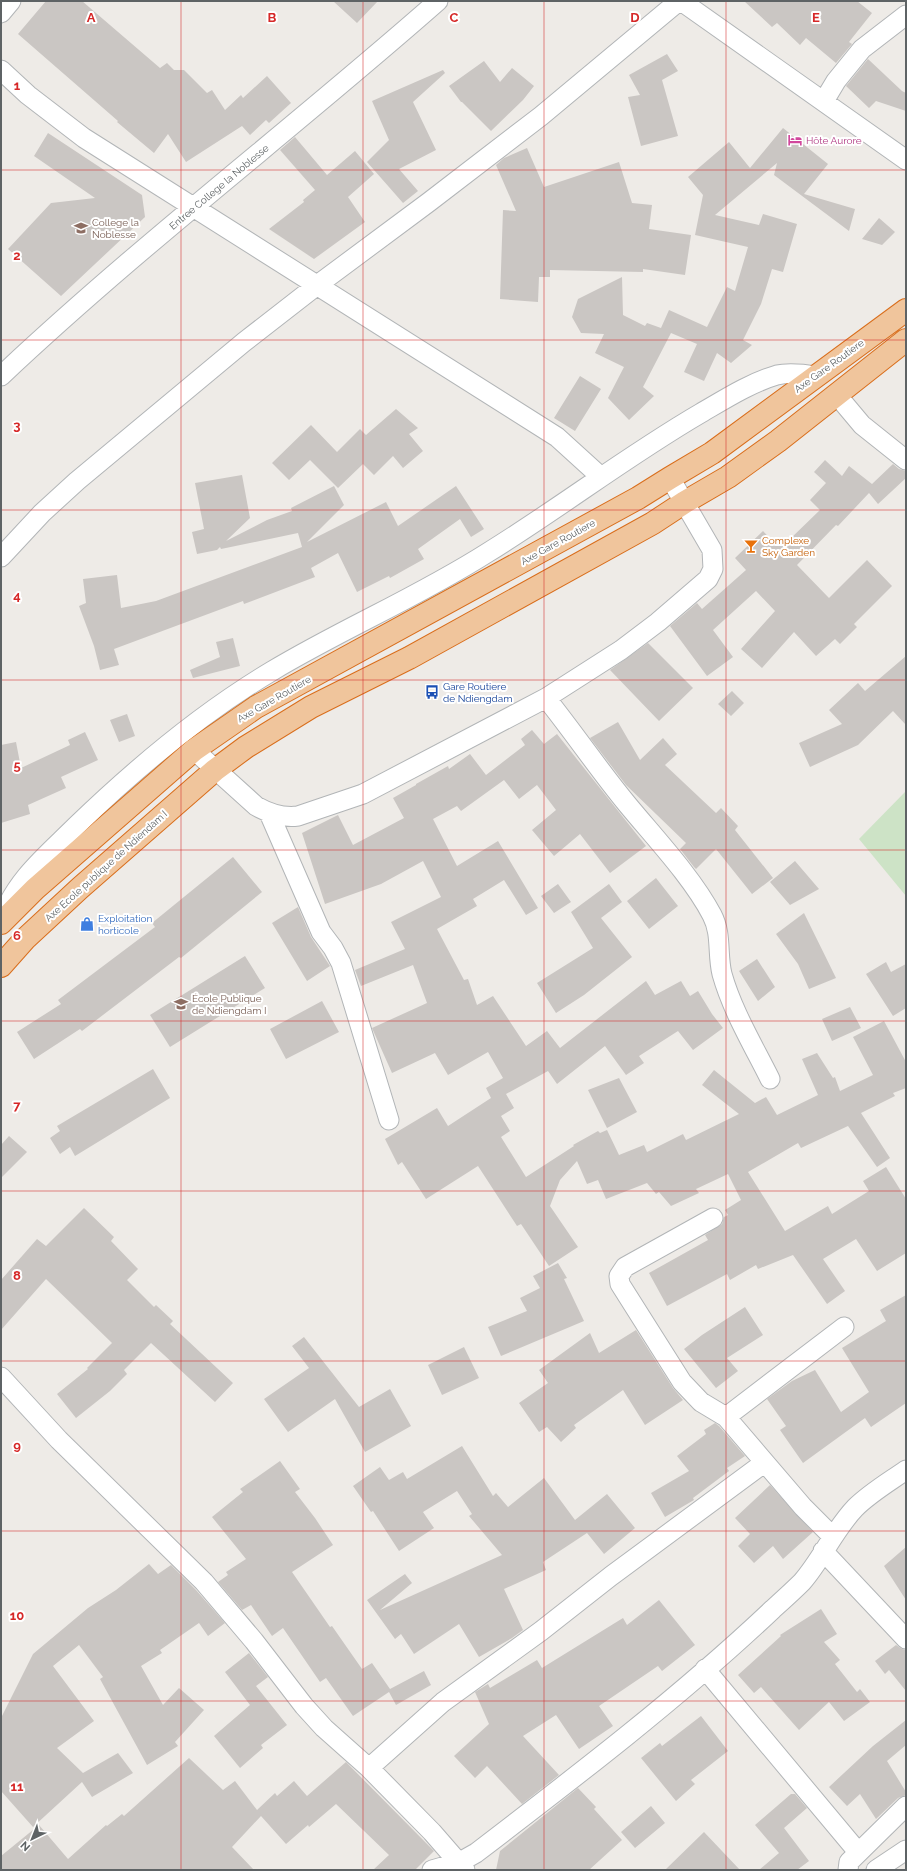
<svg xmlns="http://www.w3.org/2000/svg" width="907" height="1871" viewBox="0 0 907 1871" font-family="Raleway,sans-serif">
  <rect width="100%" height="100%" fill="#eeebe7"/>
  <!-- green -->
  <path fill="#cde3c6" d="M906,791v105l-47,-57z"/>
  <!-- building -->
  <path fill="#cac6c3" d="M46,1h36l78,67 7,-5 7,7h10l23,23 5,-3 13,20 16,-15 2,3 24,-22 24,27 -22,20 -3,-3 -16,15 -8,-9 -56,36 -18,-28 -14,19 -37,-31 1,-1 -100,-87z
    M333,1h45l-21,22z
    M744,1h113l15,12 -23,29 3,2 -16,19 -30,-25 -6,7 -23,-22 -5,4z
    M667,54l11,17 -16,9 16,56 -37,10 -13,-49 12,-2 -11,-20z
    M868,59l34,32 4,2v18l-30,-10 -7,7 -23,-22z
    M484,61l16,21 12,-14 22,18 -11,14 -32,31 -29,-29h-1l-12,-16z
    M443,70l2,3 -32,29 23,48 -37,19 19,22 -15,12 -36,-41 22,-22 -17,-39z
    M783,128l45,36 -24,30 51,15 -6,22 -75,-56 3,-12 -62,52 44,10 4,-11 34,10 -14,48 -11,-3 -11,35 -18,36 9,5 -21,18 -14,-10 -13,28 -20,-9 13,-28 -26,-11 -28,54 11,9 -25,24 -21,-22 16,-31 -29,-14 9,-19 -23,-1 -9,-16 6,-18 44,-22 1,38 22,11 2,-3 14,5 8,-18 38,17 20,-40 8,4 13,-44 -53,-12 8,-40 -15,-18 41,-35 21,26z
    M48,133l94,62 3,22 -84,79 -53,-47 43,-46 44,-5 -61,-42z
    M295,137l32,38 28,-24 19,23 -26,23 17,25 -51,37 -45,-30 35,-27 -1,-2 12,-10 -35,-40z
    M527,148l17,39 75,-25 13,41 20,2 -3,24 42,6 -6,40 -42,-6v3l-93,-2v7h-11l-1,25 -38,-3 3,-89 13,1 -20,-46 8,-7z
    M879,218l16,14 -13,13 -20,-6z
    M580,376l21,13 -26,42 -21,-13z
    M396,409l22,19 -9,6 14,17 -20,17 -10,-12 -19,19 -11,-11 -25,24 -28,-28 -21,20 -17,-17 39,-38 26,27 23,-23 6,6z
    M825,460l17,16 7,-10 23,18 21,-20 6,5 7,2v7l-28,26 -9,-11 -31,33 -2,-1 -39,40 32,33 38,-38 25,26 -38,38 3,3 -17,17 -5,-5 -19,17 -22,-24 -32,36 -21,-19 34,-38 -19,-20 -43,39 20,27 -26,19 -37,-50 27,-23 5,6 44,-39 -11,-12 28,-27 14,15 12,-6 31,-30 -10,-10 16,-17 -12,-11z
    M242,475l8,43 -24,23 41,-21 25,-9 -1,-3 43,-22 10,19 -37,37 79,-40 12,24 58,-40 28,43 -13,8 -11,-18 -42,30 6,10 -34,19 -1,-2 -32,16 -19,-39 -27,15 4,9 -71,27 -1,-3 -129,48 5,16 -19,5 -6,-24 -15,-40 7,-3 -3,-24 34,-4 4,33 35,-7 146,-54 -4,-14 -77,16 -1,-2 -3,3 -20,4 -5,-22 12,-3 -9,-46z
    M233,638l7,28 -47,12 -3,-8 30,-13 -4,-15z
    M648,643l45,45 -34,33 -49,-51z
    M906,656v69l-13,-14 -35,34 -48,22 -11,-24 43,-19 -13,-14 29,-27 7,8z
    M732,691l12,12 -13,13 -13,-12z
    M127,714l8,22 -16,6 -9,-22z
    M618,722l22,38 23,-22 14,16 -12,11 51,48 5,-5 17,18 -3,4 38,48 -21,16 -36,-45 -20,20 -2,-2 -14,-18 6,-6 -60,-58 -36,-47z
    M532,730l12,14 13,-10 89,112 -36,27 -30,-39 -26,22 -22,-26 24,-20 -19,-25 -18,14 -15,-19 -43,31 -4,-5 -24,13 24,47 41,-25 40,67 -12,7 -22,-35 -31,19 4,7 -40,23 27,51 4,-1 9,26 16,-9 33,50 21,-15 13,17 86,-67 9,14 26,-14 9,15 8,-5 14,23 11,14 -30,22 -15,-19 -39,25 5,7 -18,12 -21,-29 -48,38 -9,-13 -42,23 8,14 -13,8 9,15 -9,6 25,40 48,-31 -1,-1 25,-14 2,2 7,-3 12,25 25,-10 3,7 36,-18 3,6 53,-26 -37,-29 12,-15 41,33 11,-6 11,18 41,-20 -16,-36 15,-6 16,25 2,-1 5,14 33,-16 -20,-38 31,-16 22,41v26l-13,5 2,3 -34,17 29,45 -13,9 -29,-41 -47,22 -3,-5 -50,29 37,59 43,-25 4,8 37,-23 -6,-10 23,-14 20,32v54l-29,18 -21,-32 -33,20 22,32 -18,13 -34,-49 -35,14 -2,-4 -26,15 -3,-6 -60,32 -18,-33 59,-33 -3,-5 17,-11 2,-7 4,-2 -3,-5 16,-10 -13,-26 -32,15 3,4 -28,13 -12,-14 -3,2 -9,-11 -41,16 -8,-19 -11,4 -10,-23 -17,19 -10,26 28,41 -29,19 -28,-42 -4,2 -39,-60 -52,33 -24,-37 -4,3 -13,-26 52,-31 11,18 43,-28 -5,-10 17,-10 -15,-26 -40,23 -13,-22 -43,20 -20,-45 55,-25 -14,-38 -52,21 -6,-16 50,-21 -14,-27 50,-25 -18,-36 -42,23 -56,20 -23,-71 36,-18 15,30 51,-27 -11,-20 23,-13v-1l32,-18 1,3 21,-15 16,21 39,-30 -4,-6z
    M85,732l13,28 -37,17 5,11 -38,17 2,9 -29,9v-78l15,-3 5,26 49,-23 -2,-5z
    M233,857l29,35 -81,66 -2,-1 -97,74 -2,-2 -46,30 -17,-27 44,-28 -3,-4 97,-73 -3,-4z
    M795,861l24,28 -29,16 -20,-23z
    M656,878l22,28 -29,23 -22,-28z
    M558,884l13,18 -17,11 -13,-17z
    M609,884l13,18 -21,16 31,39 -48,38 -28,18 -19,-30 56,-35 -22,-36z
    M298,907l13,30 19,29 -23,15 -35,-58z
    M804,913l32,65 -27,11 -11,-25 -22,-30z
    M245,956l20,32 -95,59 -20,-32z
    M757,959l18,28 -17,14 -19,-30z
    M886,962l5,10 15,-8v44l-13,8 -27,-42z
    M322,1001l17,31 -53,27 -16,-30z
    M850,1007l11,21 -29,13 -10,-22z
    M153,1069l17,29 -95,58 -5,-9 -10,7 -10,-16 10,-7 -3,-5z
    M619,1078l18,34 -30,16 -19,-38z
    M9,1136l18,16 -26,26v-33z
    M84,1208l30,29 -3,4 27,28 -11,11 27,27 2,-2 17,16 -3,3 63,59 -18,19 -64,-59 -27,27 3,4 -17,17 -34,27 -19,-24 31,-25 -1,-1 25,-25 -66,-64 -45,51v-50l36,-41 9,7z
    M558,1263l9,15 -3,1 20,42 -83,35 -13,-29 39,-16 -7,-13 20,-10 -7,-12z
    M906,1295v108l-35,24 -6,-9 -62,45 -23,-33 6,-4 -19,-27 25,-18 23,-11 26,42 28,-20 -27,-44 44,-27 -6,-11z
    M745,1307l18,28 -36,23 11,13 -22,17 -32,-39 18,-14z
    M636,1330l37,58 10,12 -38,25 -22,-35 -49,35 2,3 -15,14 -14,-15 -8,5 -20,-29 29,-20 -9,-13 51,-37 9,20z
    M304,1337l55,70 31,-18 21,37 -46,26 -30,-53 -47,33 -24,-33 45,-31 -17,-22z
    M464,1347l15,31 -37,17 -14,-30z
    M715,1423l4,3 26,30 -18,12 2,3 -36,27 1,2 -29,17 -14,-24 38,-22 -12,-15 29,-22 -2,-4z
    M462,1446l31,50 3,-3 12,14 36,-29 31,42 32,-26 28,34 -31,26 -17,-21 -44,29 3,8 -42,19 19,41 -11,8 -33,19 -20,-33 -45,30 -13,-20 -6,5 -28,-39 38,-26 7,9 -32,27 122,-55 -33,-39 3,-2 -15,-23 -34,21 11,16 -35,23 -26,-40 -2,1 -18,-26 27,-19 9,13 14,-8 4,7z
    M280,1461l20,28 -5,3 20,26 18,27 -41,27 38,55 2,-1 30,43 10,-6 18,26 34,-18 7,14 -35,20 -7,-13 -36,24 -27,-38 -6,4 -37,-54 -11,8 -21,-31 -9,5 -24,-28 10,-7 -2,-3 20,-13 -34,-42 31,-25 -3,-3z
    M770,1485l43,47 -30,27 -10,-13 -19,17 -16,-17 12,-12 -15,-16z
    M906,1547v53l-22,-34z
    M149,1564l9,10 13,-9 25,25 29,33 -17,13 -9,-13 -39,27 2,3 -21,13 22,39 16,-17 25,22 -29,32 3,4 -31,19 -47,-86 3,-2 -24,-32 -26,21 41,55 -37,27 26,25 35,-20 15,20 -41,24 -10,-15 -49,45 -32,-36v-73l32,-64 55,-46 28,-18z
    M659,1600l36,45 -33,26 -4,-5 -59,40 14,20 -34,23 -23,-34 -33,21 36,39 -37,29 -35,-38 -12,12 -21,-22 35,-32 -14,-32 13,-8 2,4 47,-28 5,8 81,-50 4,7z
    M821,1609l16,25 -13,8 16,18 -5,4 22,28 3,-3 10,13 -26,19 -15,-19 -30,28 -38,-43 -7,6 -16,-18 43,-39 -1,-1z
    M896,1645l6,4 4,1v41l-17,-21 -4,4 -10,-13z
    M249,1653l19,24 -12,9 31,39 -26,20 2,3 -23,20 -26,-32 36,-31 -25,-33z
    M701,1716l27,35 -37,29 4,4 -19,17 -35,-43 19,-15 2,3z
    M906,1720v25l-19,16 19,31v3l-8,3 -22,21 -16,-25 -13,12 -18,-19 44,-41z
    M189,1758l34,32 12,-9 22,29 18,-17 2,3 17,-15 13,15 39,-34 88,89 -19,19h-42l16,-15 -53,-51 -27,23 -1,-2 -22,19 -25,-28 -29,31 22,23h-253v-14l38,-31 29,34 38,-34 1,1 15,-12 2,2z
    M578,1788l18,19 -2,2 28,31 -33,30h-93l4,-19z
    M791,1794h4l12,14 -23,20 25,33 -12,9h-38l20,-17 -24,-28z
    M651,1806l14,17 -30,25 -14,-16z
    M704,1832l36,38h-75z"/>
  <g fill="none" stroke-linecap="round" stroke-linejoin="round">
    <defs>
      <path id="minor" d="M681,1l225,159
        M1,13l10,-12
        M1,70l27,25 56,43 473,299 44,40
        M824,101l12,-20 26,-32 44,-34
        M1,376c140,-132 293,-248 437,-375
        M836,394l26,31 44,35
        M1,557l41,-44 35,-32 167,-139 72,-56 113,-84 112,-86 138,-115
        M546,698c28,35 53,72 81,106 28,34 65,73 85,111 10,19 5,39 10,59 10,36 31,71 48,105
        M194,750l62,56c14,8 27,12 42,10l65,-22 183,-96 75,-48 37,-28 50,-43 5,-10 -1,-19 -42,-72
        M269,813l52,119 12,16 8,15 48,157
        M2,919c13,-39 46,-65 74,-93 60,-58 124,-112 196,-155 70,-42 146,-74 215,-118 73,-45 140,-97 214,-140 24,-14 49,-30 76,-38 12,-3 27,-1 40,1
        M713,1218l-88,49 -6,9 1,8 62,98 19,20 25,15 77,90 30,30
        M1,1377l58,63 145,142 50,59 50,65 20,22 45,40 63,64 33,38
        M726,1417l118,-90
        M823,1551l83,88
        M705,1669l153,183
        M369,1768l74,-66 98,-71 70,-55 153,-113
        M432,1870l28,-8 16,-9c102,-78 204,-156 297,-244 10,-9 20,-18 29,-27 20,-23 32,-52 53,-74 15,-15 34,-26 51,-38
        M848,1870l1,-8 57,-56
        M876,1870l30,-20"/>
      <path id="highway" d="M1,923l34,-34 159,-139 62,-43 382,-209 32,-20 42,-25 194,-143
        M1,966l24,-27 55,-51 135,-118 31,-23 65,-40 98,-49 244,-135 32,-21 43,-25 50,-36 128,-101"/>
    </defs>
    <!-- minor casing -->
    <use href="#minor" stroke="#b2b5b7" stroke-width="21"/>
    <!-- highway casing -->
    <use href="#highway" stroke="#d96e1c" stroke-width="24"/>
    <!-- minor -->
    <use href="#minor" stroke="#fff" stroke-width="19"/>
    <!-- highway -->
    <use href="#highway" stroke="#f0c59c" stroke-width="22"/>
  </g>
  <!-- grid -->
  <path fill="none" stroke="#d62828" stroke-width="1" stroke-opacity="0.55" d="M181,1v1869M363,1v1869M544,1v1869M726,1v1869M1,170h905M1,340h905M1,510h905M1,680h905M1,850h905M1,1021h905M1,1191h905M1,1361h905M1,1531h905M1,1701h905"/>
  <!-- icons -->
  <defs>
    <symbol id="hotel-bare" viewBox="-9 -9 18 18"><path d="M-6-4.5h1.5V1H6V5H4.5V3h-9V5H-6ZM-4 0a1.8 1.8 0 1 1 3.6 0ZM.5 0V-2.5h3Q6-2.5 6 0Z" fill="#d1479c" stroke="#fff" stroke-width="2.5" paint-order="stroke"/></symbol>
    <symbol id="school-bare" viewBox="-9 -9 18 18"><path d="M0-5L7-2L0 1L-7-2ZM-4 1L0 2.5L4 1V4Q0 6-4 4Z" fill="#8d6e63" stroke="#fff" stroke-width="2.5" paint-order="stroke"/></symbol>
    <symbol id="bar-bare" viewBox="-9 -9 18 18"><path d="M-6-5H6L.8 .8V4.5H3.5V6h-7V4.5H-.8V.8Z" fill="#e8710a" stroke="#fff" stroke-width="2.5" paint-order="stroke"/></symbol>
    <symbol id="bus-bare" viewBox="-9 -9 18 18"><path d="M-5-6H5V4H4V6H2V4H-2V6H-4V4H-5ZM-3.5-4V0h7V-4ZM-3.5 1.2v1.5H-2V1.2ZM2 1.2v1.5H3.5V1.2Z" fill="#1a4fb4" stroke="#fff" stroke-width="2.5" paint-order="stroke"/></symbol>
    <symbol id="shop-bare" viewBox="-9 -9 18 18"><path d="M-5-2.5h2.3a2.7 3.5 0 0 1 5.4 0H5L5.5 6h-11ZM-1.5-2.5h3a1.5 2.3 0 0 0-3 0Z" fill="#3f7fe0" stroke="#fff" stroke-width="2.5" paint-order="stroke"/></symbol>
  </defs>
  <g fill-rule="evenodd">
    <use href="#hotel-bare" x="785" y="130" width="20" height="20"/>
    <use href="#school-bare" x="71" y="218" width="20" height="20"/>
    <use href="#bar-bare" x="741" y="536" width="20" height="20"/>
    <use href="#bus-bare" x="422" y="682" width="20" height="20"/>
    <use href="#shop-bare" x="77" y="914" width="20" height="20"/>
    <use href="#school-bare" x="171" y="994" width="20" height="20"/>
  </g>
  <g text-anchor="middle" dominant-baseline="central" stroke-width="4" stroke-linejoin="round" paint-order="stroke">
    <!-- hotel labels -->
    <g font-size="10" fill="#b23c85" stroke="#fff" text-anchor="start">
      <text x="806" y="140">Hôte Aurore</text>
    </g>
    <!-- street labels -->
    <g font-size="10" fill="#5e6365" stroke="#fff">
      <text transform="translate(219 187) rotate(-40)">Entree College la Noblesse</text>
      <text transform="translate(829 366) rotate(-36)">Axe Gare Routiere</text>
      <text transform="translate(558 542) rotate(-29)">Axe Gare Routiere</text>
      <text transform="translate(274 699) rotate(-30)">Axe Gare Routiere</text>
      <text transform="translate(106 866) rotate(-42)">Axe Ecole publique de Ndiendam I</text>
    </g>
    <!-- education labels -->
    <g font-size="10" fill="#785e54" stroke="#fff" text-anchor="start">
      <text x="92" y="222">College la<tspan x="92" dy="12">Noblesse</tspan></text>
      <text x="192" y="998">École Publique<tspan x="192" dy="12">de Ndiengdam I</tspan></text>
    </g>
    <!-- food labels -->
    <g font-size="10" fill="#c56008" stroke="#fff" text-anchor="start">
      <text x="762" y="540">Complexe<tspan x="762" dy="12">Sky Garden</tspan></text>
    </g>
    <!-- transit labels -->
    <g font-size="10" fill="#164399" stroke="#fff" text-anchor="start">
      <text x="443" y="686">Gare Routiere<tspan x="443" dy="12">de Ndiengdam</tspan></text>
    </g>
    <!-- shop labels -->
    <g font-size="10" fill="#366cbe" stroke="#fff" text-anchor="start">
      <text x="98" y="918">Exploitation<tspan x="98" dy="12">horticole</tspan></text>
    </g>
  </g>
  <g font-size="13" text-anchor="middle" font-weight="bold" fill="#d62828" stroke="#fff" stroke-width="4" stroke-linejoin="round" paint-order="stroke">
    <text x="91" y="22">A</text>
    <text x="272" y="22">B</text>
    <text x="454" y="22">C</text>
    <text x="635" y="22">D</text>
    <text x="816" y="22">E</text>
    <text x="17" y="90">1</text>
    <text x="17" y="260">2</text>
    <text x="17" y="430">3</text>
    <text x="17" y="600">4</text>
    <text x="17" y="770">5</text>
    <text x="17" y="940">6</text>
    <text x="17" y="1110">7</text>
    <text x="17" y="1280">8</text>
    <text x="17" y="1450">9</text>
    <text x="17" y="1620">10</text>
    <text x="17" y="1791">11</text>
  </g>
  <!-- border -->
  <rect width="907" height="1871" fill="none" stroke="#5e6365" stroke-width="4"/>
  <!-- north arrow -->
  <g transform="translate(32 1839) rotate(223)" stroke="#ffffff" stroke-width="3" paint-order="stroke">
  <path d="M0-3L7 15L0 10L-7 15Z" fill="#5e6365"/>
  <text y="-6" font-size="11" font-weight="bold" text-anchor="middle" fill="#5e6365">N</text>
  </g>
</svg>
